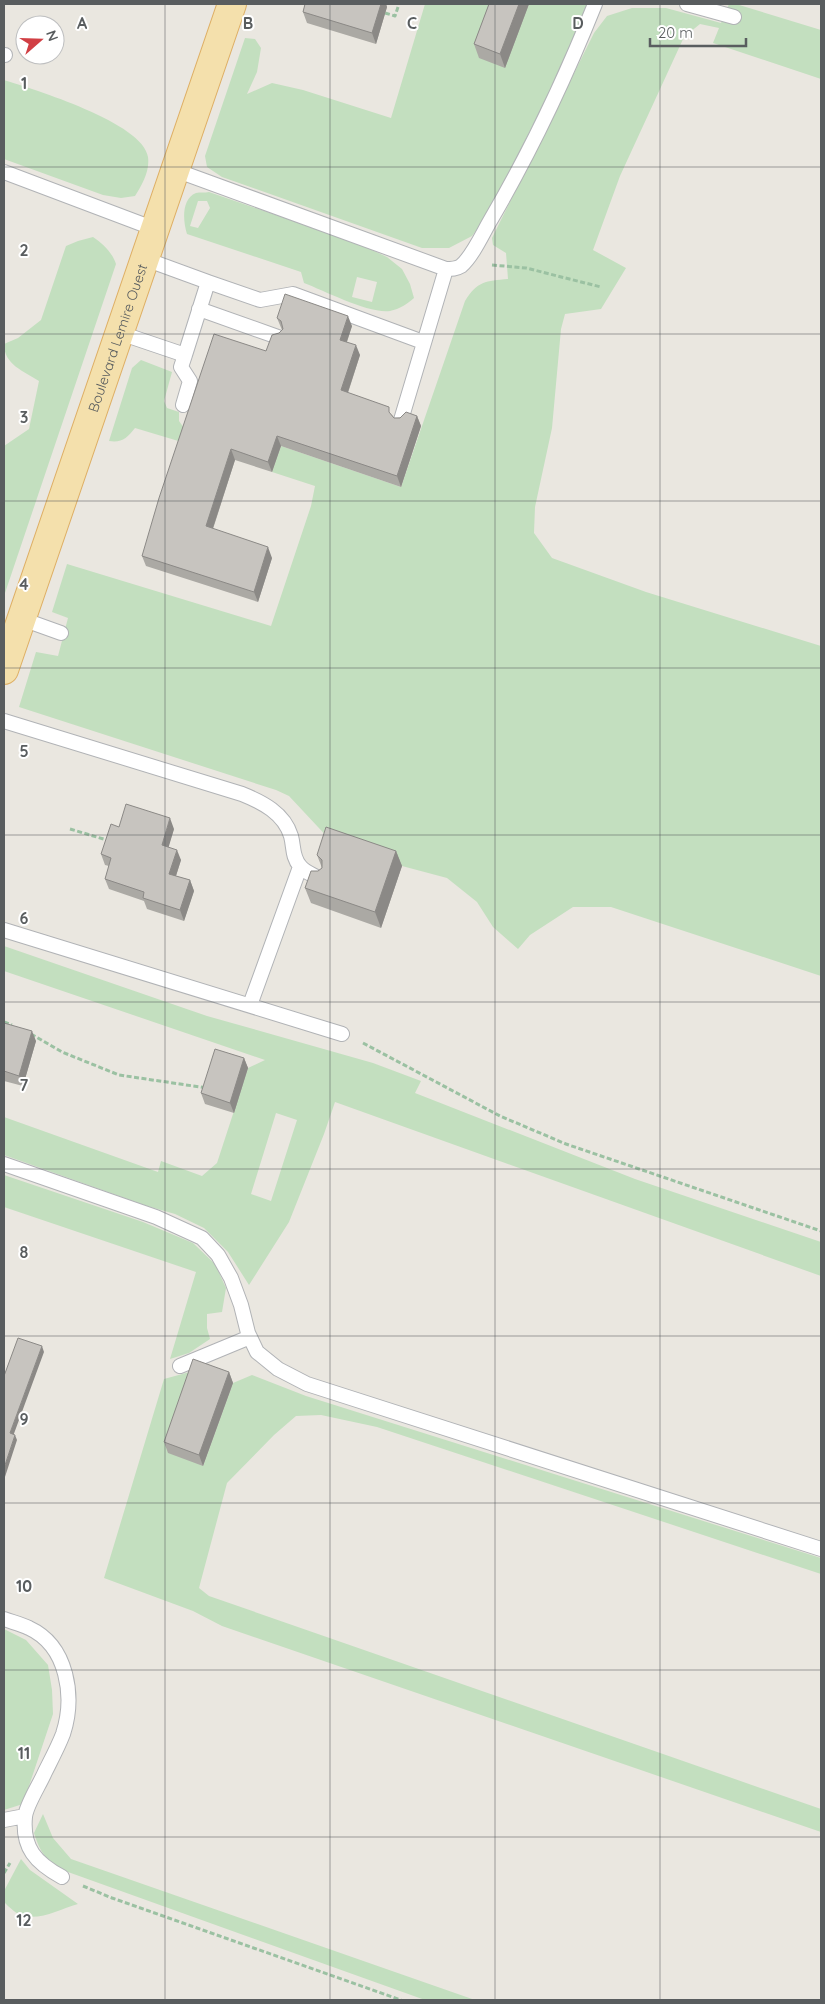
<svg xmlns="http://www.w3.org/2000/svg" width="825" height="2004" viewBox="0 0 825 2004" font-family="Quicksand,sans-serif">
  <rect width="100%" height="100%" fill="#eae7e0"/>
  <!-- green -->
  <path fill="#c3dfbf" fill-rule="evenodd" d="M425,4h162l-26,65 -72,144 -17,23 -23,12h-27l-200,-71 -15,-10 -2,-11 40,-118 10,1 6,9 -4,24 -10,22 25,-11 31,7 88,28z
    M729,4h7l85,26v49l-108,-36 6,-15 -19,-4 -16,13 -64,139 -27,74 33,18 -25,41 -36,5 -4,15 -9,99 -17,79 -1,26 18,25 94,34 175,54v330l-210,-69h-38l-43,28 -12,14 -25,-22 -16,-25 -30,-24 -45,-12 -70,-24 -43,-46 -13,-6 -257,-83 17,-55 22,4 10,-38 -16,-6 15,-48 204,62 40,-120 4,-20 -43,-14 9,-26 120,41 64,-186c12,-20 21,-20 43,-22l-2,-26 -13,-8 -1,-7 102,-205 13,-17 25,-8h34l55,15z
    M4,80c29,9 140,43 144,77 2,14 -6,28 -13,39l-14,2 -18,-3 -99,-36z
    M209,192l148,51 30,14 15,12 8,15 4,14c-7,6 -14,11 -24,13 -21,3 -65,-20 -86,-28l-3,-11 -114,-38c-4,-12 -6,-35 9,-41 4,-1 9,0 13,-1zM198,201h9l3,7 -12,20 -8,-2zM357,277l20,5 -5,20 -20,-5z
    M93,237c10,7 19,15 23,27l-112,332v-150l25,-17 10,-48c-15,-10 -35,-16 -35,-37l14,-6 23,-18 25,-74 12,-5z
    M141,360l31,12 -8,29 3,7 12,4v9l5,7 1,15 -50,-15c-8,10 -13,15 -26,13l23,-73z
    M4,946l203,70 166,47 48,18 -6,12 220,86 186,63v34l-486,-174 -11,32 -35,88 -40,63 -21,-33 -24,-24 -29,-14 -28,-8 -143,-51v-38l154,55 3,-11 41,15 15,-13 31,-95 17,-8 -261,-89zM276,1113l21,7 -26,81 -20,-7z
    M4,1175l139,47 50,21 22,21 11,24 -4,24 -15,2v14l3,11 -21,14 -19,6 26,-87 -192,-65z
    M197,1370l6,96 30,-83 19,-8 54,21 515,162v16l-444,-147 -56,-12 -25,1 -22,19 -47,48 -28,105 10,8 612,213v23l-599,-206 -29,-15 -89,-33 60,-199z
    M4,1629l22,11 22,25 4,25 1,24 -30,90 -19,6z
    M43,1814l10,24 18,21 404,141h-50l-357,-128c-21,-10 -27,-17 -34,-39z
    M21,1859l9,11 48,34c-18,5 -36,16 -54,12 -7,-1 -15,-9 -20,-14v-11z"/>
  <g fill="none" stroke-linecap="round" stroke-linejoin="round">
    <defs>
      <path id="lane" d="M687,4l47,13
        M4,55h1
        M175,170l271,99 -45,151
        M4,172l151,57
        M446,269c6,0 10,0 15,-3 11,-9 22,-33 29,-45 41,-70 75,-142 105,-217
        M208,282l52,18 33,-6 130,48
        M199,309l79,28
        M120,333l65,22 23,-73 -63,-23
        M183,405l7,-24 -9,-14 4,-12
        M22,619l39,14
        M4,721l238,73c20,8 42,19 49,42 3,11 1,21 9,30 4,6 14,9 20,13
        M4,930l338,104
        M250,1005l50,-138
        M4,1164l152,53 46,21 16,17 13,23 10,27 7,28 9,19 21,17 29,15 514,165
        M180,1366l70,-29
        M4,1619c8,3 17,5 25,9 39,18 46,69 34,106 -5,13 -12,26 -18,38 -5,12 -19,33 -20,45 -3,31 11,46 37,60
        M4,1820l21,-4"/>
      <g id="primary">
        <path id="s1" d="M4,670l228,-666"/>
      </g>
    </defs>
    <!-- lane casing -->
    <use href="#lane" stroke="#b1b3b6" stroke-width="16"/>
    <!-- primary casing -->
    <use href="#primary" stroke="#deaf65" stroke-width="30"/>
    <!-- path -->
    <path stroke="#9bc1a2" stroke-width="3" stroke-dasharray="5 2.5" stroke-linecap="butt" d="M385,13l10,3 4,-12
      M492,265l34,3 75,19
      M70,829l40,12
      M4,1022l8,3
      M31,1034l31,18 57,23 88,13
      M363,1043l137,73 66,28 255,87
      M4,1873l6,-10
      M83,1886l29,12 289,102"/>
    <!-- lane -->
    <use href="#lane" stroke="#fff" stroke-width="14"/>
    <!-- primary -->
    <use href="#primary" stroke="#f4e0ac" stroke-width="28"/>
  </g>
  <!-- wall -->
  <path fill="#aba9a4" d="M305,4h81l1,3 -11,37 -69,-21 -4,-11z
    M489,4h40l-24,64 -26,-10 -5,-14z
    M277,318l75,8 -5,16 13,13 -12,38 44,22 2,3 23,-2 4,10 -20,61 -120,-41 -9,26 -37,-12 -22,69 59,29 -14,44 -112,-36 -4,-10 124,-205 16,-21z
    M174,829l-6,18 13,13 -5,16 14,4 4,11 -10,30 -37,-12 -3,-8 -35,-12 -4,-10 4,-13 -4,-1 -4,-11z
    M396,851l6,15 -21,62 -70,-25 -6,-15 17,-20 -5,-13z
    M4,1023l32,18 -13,45 -19,-5z
    M244,1058l4,10 -14,45 -29,-9 -4,-11z
    M229,1372l4,11 -30,83 -35,-13 -4,-11z"/>
  <!-- shaded-wall -->
  <path fill="#8b8986" d="M381,4h5l1,3 -11,37 -4,-11z
    M519,4h10l-24,64 -5,-14z
    M348,316l4,10 -8,24 -4,-10z
    M356,345l4,10 -15,46 -4,-11z
    M417,416l4,10 -20,61 -4,-11z
    M277,436l4,10 -9,26 -4,-10z
    M231,449l4,11 -25,77 -4,-11z
    M268,547l4,11 -14,44 -4,-10z
    M170,818l4,11 -8,27 -4,-11z
    M177,850l4,10 -8,25 -4,-11z
    M396,851l6,15 -21,62 -6,-16z
    M190,880l4,11 -10,30 -4,-11z
    M32,1031l4,10 -13,45 -4,-10z
    M244,1058l4,10 -14,45 -4,-10z
    M42,1346l2,6 -32,87 -2,-6z
    M229,1372l4,11 -30,83 -4,-11z
    M15,1435l2,5 -13,40v-12z"/>
  <!-- building -->
  <path fill="#c7c4bf" stroke="#8b8986" d="M305,4h76l-9,29 -69,-21z
    M489,4h30l-19,50 -26,-10z
    M285,294l63,22 -8,24 16,5 -15,45 48,17v5l5,6h6l6,-6 11,4 -20,60 -120,-40 -9,26 -37,-13 -25,77 62,21 -14,45 -112,-36 17,-58 55,-164 52,17 6,-16 7,-2 4,-4 -2,-8 -4,-3z
    M126,804l44,14 -8,27 15,5 -8,24 21,6 -10,30 -37,-12 1,-6 -39,-13 6,-21 -10,-4 10,-30 8,3z
    M326,827l70,24 -21,61 -70,-24 6,-17h7l4,-3v-8l-5,-5z
    M4,1023l28,8 -13,45 -15,-5z
    M215,1049l29,9 -14,45 -29,-10z
    M18,1338l24,8 -32,87 5,2 -11,33v-92z
    M193,1359l36,13 -30,83 -35,-13z"/>
  <!-- grid -->
  <path fill="none" stroke="#595d5f" stroke-width="1" stroke-opacity="0.55" d="M165,4v1996M330,4v1996M495,4v1996M660,4v1996M4,167h817M4,334h817M4,501h817M4,668h817M4,835h817M4,1002h817M4,1169h817M4,1336h817M4,1503h817M4,1670h817M4,1837h817"/>
  <g text-anchor="middle" dominant-baseline="central" stroke-width="4" stroke-linejoin="round" paint-order="stroke">
    <!-- street labels -->
    <g font-size="14" fill="#595d5f" stroke="#fff">
      <text stroke="none"><textPath href="#s1" startOffset="351">Boulevard Lemire Ouest</textPath></text>
    </g>
  </g>
  <g font-size="16" text-anchor="middle" font-weight="bold" fill="#595d5f" stroke="#fff" stroke-width="4" stroke-linejoin="round" paint-order="stroke">
    <text x="82" y="29">A</text>
    <text x="248" y="29">B</text>
    <text x="412" y="29">C</text>
    <text x="578" y="29">D</text>
    <text x="24" y="89">1</text>
    <text x="24" y="256">2</text>
    <text x="24" y="423">3</text>
    <text x="24" y="590">4</text>
    <text x="24" y="757">5</text>
    <text x="24" y="924">6</text>
    <text x="24" y="1091">7</text>
    <text x="24" y="1258">8</text>
    <text x="24" y="1425">9</text>
    <text x="24" y="1592">10</text>
    <text x="24" y="1759">11</text>
    <text x="24" y="1926">12</text>
  </g>
  <!-- border -->
  <rect width="825" height="2004" fill="none" stroke="#595d5f" stroke-width="10"/>
  <!-- north arrow -->
  <g transform="translate(40 40) rotate(70)"><circle r="24" fill="#ffffff" stroke="#bdbebf"/>
  <path d="M0-4L9 19L0 12L-9 19Z" fill="#d13f44"/>
  <text y="-8" font-size="14" font-weight="bold" text-anchor="middle" fill="#595d5f">N</text>
  </g>
  <!-- scale -->
  <path d="M650 38v8h96v-8" fill="none" stroke="#595d5f" stroke-width="2.5"/>
  <text x="658" y="38" font-size="15" fill="#595d5f" stroke="#ffffff" stroke-width="4" paint-order="stroke">20 m</text>
</svg>
